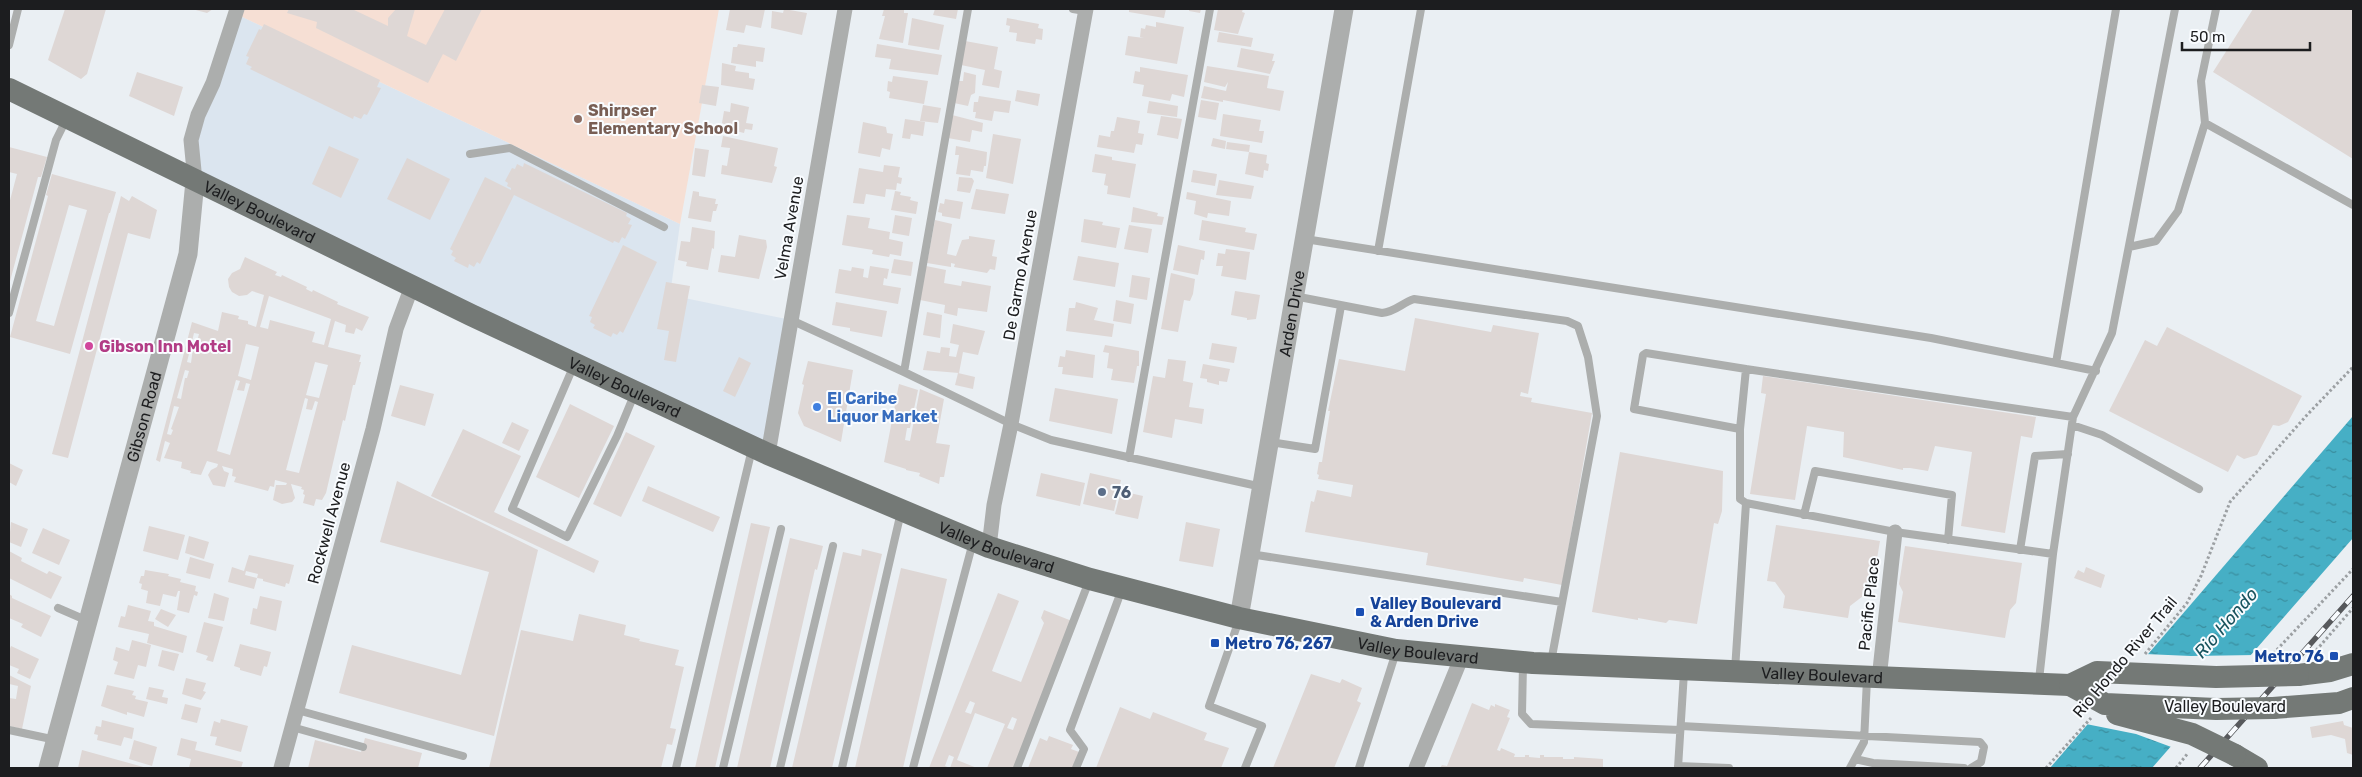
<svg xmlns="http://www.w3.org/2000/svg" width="2362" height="777" viewBox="0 0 2362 777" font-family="Rubik,sans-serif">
  <defs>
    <pattern id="water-ripples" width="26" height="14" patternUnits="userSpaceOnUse" patternTransform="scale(1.25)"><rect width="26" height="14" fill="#46afc5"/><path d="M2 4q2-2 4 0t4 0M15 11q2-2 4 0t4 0" fill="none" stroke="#3a8e9f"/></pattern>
  </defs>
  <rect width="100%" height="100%" fill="#eaeff3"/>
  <!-- built -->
  <path fill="#dbe5ef" d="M236,14l444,210 -10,71 121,25 -23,134 -573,-273 3,-66z"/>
  <!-- education -->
  <path fill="#f6dfd4" d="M237,9h482l-39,215 -444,-210z"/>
  <!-- water -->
  <path fill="url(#water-ripples)" d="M2353,416v122l-201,230h-102z"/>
  <!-- pier -->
  <path fill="#eaeff3" d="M2145,654l46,2 64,-1 -81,93 -38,-14 -50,-10z"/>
  <!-- building -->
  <path fill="#ded7d5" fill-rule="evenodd" d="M65,9h41l-19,65 -6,5 -33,-19z
    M192,9h21l-6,4z
    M289,9h63l36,17v-8l8,-9h19l-8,27 19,9 19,-36h37l-26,52 -13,-7 -15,29 -112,-55 1,-6 -30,-9z
    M730,9h35l-4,19 -15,-3 -2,8 -18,-3z
    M784,9l23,4 -5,22 -31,-7 1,-17 11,2z
    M884,9h20v4h4l-5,30 -24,-4 6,-23h-3z
    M935,9h23l-2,10 -23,-4z
    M1129,9h37l-2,9 -35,-6z
    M1189,9h12l-1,4 -11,-2z
    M1218,9h25l-1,3 3,1 -7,21 -24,-4z
    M2253,9h100v150l-140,-87z
    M912,18l32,7 -5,25 -31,-5z
    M1007,18l32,6 -1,4 5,1 -1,11 -6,-1 -1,5 -19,-3 1,-8 -8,-1 1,-6 -4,-1z
    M1156,22l28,5 -7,37 -52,-9 3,-19 16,2 -4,-1 1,-9 4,1 1,-4 10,2z
    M264,24l116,56 -3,7 4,1 -14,27 -3,-1 -3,5 -7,-3 -1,3 -103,-50 2,-2 -6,-3 3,-7 -3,-1 13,-27 2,1z
    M1219,32l34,6 -2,9 -34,-5z
    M965,41l33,6 -4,22 8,2 -3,17 -17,-3 3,-15 -24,-5z
    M738,44l27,4 -2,14 -7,-1v6l-25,-4 2,-16h4z
    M877,44l65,11 -4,20 -49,-6 2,-10 -16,-2z
    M1241,48l33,6 -2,7h3l-5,13 -33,-7z
    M722,63l14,3 -1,5 14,2v5l6,1 -2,11 -32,-5z
    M1207,66l62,10 -2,12 17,3 -4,20 -57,-11v2l-22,-4 3,-12 22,5 2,-9 -3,5 -21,-5z
    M1140,67l48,8 -4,22 -12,-3 -2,7 -28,-5 2,-11 -11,-2 2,-12 5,1z
    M137,72l46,15 -9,29 -45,-20z
    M964,72l12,3 -1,18 -4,2 -3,11 -14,-3 4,-22h5z
    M893,76l35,5 -4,23 -35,-6 1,-6 -3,-1 1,-10 4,1z
    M702,85l17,2 -3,19 -17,-3z
    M1017,90l23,4 -2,12 -23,-5z
    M979,96l32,5 -2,12 -15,-2 -2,10 -17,-3 1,-6h-3l1,-10h4z
    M1201,100l18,3 -3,17 -18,-3z
    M1149,101l29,5 -1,11 -30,-4z
    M731,103l18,4 -3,16 7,1 -1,6 -7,-1 -1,4 -20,-5v-4l-2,-1 2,-12 6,1z
    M923,105l18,3 -3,15 -18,-2z
    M1223,114l38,6 -2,11h5l-2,12 -42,-7z
    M952,115l31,8 -1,9 -10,-2 -2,12 -22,-4z
    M1161,116l21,3 -4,20 -21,-4z
    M1117,117l23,4 -2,12 6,1 -2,11 -6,-1 -2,9 -37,-6 2,-12 11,2 1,-6h3z
    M905,119l20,3 -2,14 -12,-2 -1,5 -8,-1z
    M863,122l23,5 1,6 6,1 -3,16 -8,-2 -2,9 -22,-4z
    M993,134l28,5 -8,45 -27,-6z
    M723,136l55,12 -4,18 3,1 -5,16 -51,-9 1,-9 5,1 3,-18 -9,-1z
    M1213,138l13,3 -1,8 -14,-3z
    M1227,142l23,3 -1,7 -23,-3z
    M329,146l30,13 -18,39 -29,-14z
    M956,146l31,6 -1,14h-2l-1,6 -12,-2 -1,6 -14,-2 3,-19h-4z
    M9,147l38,10 -6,20h-3l-29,108v-81l8,-30 -8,-2z
    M695,148l14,2 -4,27 -13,-2z
    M1249,152l18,3 -1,8 3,1 -1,7 -4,-1 -1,8 -18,-4z
    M1095,154l17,3v3l24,4 -6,34 -23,-4 1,-8 -4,-1 2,-11 -14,-2z
    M407,158l43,21 -20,41 -43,-21z
    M524,163l103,50 -1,3 5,3 -3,5 4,1 -7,14 -3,-2 -3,6 -5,-2 -1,2 -99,-48 -34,69 -3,-2 -3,5 -5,-3 -1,4 -14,-7 2,-3 -5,-3 2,-4 -3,-2 35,-72 26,13v-2l-4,-2 1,-3 -3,-2 7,-13 3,1 2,-5 6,3z
    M884,165l16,2 -2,10 4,1 -1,6 -4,-1 -1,7 -10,-1 -1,8 -19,-3 -2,10 -11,-1 6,-35 24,4z
    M1193,170l24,4 -2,12 -24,-4z
    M52,174l64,18 -6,21h-1l-39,141 -60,-17 38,-141 -2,-1zM69,205l18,5 -33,116 -18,-5z
    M959,177l13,1 2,3 -4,12 -13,-2z
    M1219,180l35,6 -3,13 -35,-4z
    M976,189l33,5 -4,20 -34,-5z
    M693,191l6,1v4l17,3 -1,5h3l-2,7h-3l-2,11 -23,-4z
    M895,191l6,1 -1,3 11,2 -1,3 8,2 -2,12 -25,-4z
    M1187,192l44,9 -2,15 -21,-3 -1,5 -13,-4 2,-13 -10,-2z
    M121,196l8,5 3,-5 25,14 -7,29 -22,-6 -60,225 -16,-4z
    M945,199l18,3 -3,17 -18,-3v-3l-4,-1 2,-9 4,1z
    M1133,207l25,6 -1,3 7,1 -2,8 -31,-3z
    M847,215l23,3 -2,10 22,4 -1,7 14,3 -2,14 -11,-2 -1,3 -17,-3 1,-4 -31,-5z
    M895,215l17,3 -3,18 -17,-3z
    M1084,219l19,3 -1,3 18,3 -4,20 -35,-6z
    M935,220l17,4 -5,30 9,2 6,-16 7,-1v-3l26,4 -3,16 5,1 -2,13 -5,-1 -3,4 -33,-6 1,-3 -4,-1v4l-24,-4z
    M1202,220l44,8 -1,4 12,2 -3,16 -55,-10z
    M1129,225l23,4 -4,24 -24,-4z
    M692,227l23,4 -1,18 -2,-1 -4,22 -22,-4 1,-4 -9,-2 3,-19 9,1z
    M739,235l27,5 1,7 -8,32 -41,-7 3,-17 14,2z
    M623,245l34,17 -34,71 -3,-2 -3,4 -4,-2 -2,4 -18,-9 2,-3 -5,-3 2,-5 -3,-1z
    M1178,245l27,6 -1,9 -3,-1 -3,16 -25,-5z
    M1226,249l24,3 -4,28 -25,-4 2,-10h-7l2,-13 7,1z
    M1078,256l41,7 -4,24 -42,-7z
    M245,257l32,15 -2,3 6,2 1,-2 25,12 -1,2 6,3 1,-2 25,12 -1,2 32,13 -7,14 -6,-3 -2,6 -9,-2 1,-7 -11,-4 -7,26 33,8 -2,7h2l-6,23h-2l-8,36 -2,-1 -17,73 -4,7 -6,-1 -2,7 -11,-3 2,-8 -2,-1 1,-4 -3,-1 1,-2 -11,-3 4,14 -3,4 -10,2 -9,-4 3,-15h10l1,-2 -12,-3 -1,7 -4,-1 -2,5 -34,-9 2,-5 -4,-1 1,-7 -11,-3 2,5 5,2 -4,14 -12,-2 -5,-10 3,-5 6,-3 1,-3 -11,-3 -6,14 -11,-2 1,-2 -10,-3 1,-6 -18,-4 6,-15 -5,-2 -5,21 -4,-2 36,-138 26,9 4,-19 17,4 -1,3 10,2v3l8,3 8,-32 -12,-4 -5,4 -8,1 -7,-4 -3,-5 -1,-8 4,-6 8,-4zM269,296l62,23 -7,26 -12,-3 3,-10 -45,-12 -2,9 -8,-2zM194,333l5,1 -2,8 -3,-1 -3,22 -4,-1zM246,344l13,3 -8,33 -13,-4zM315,362l13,3 -9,33 -13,-3zM185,370l4,1 -2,7h-2l-4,21 -4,-1zM236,380l4,1 -3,9 7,1 2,-8 4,1 -20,71 -13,-4zM305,398l3,1 -2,10 6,1 3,-9 3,1 -19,71 -13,-3zM174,406l5,1 -8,22 2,1 -2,5 -4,-1z
    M894,259l19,3 -2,14 -20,-3z
    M870,266l19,3 -2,10 -3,-1 -1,7 18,3 -3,16 -63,-11 4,-24 12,2 1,-4 12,2 -1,8 5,1z
    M926,266l20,4 -2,13 17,3 1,-5 29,5 -4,26 -29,-4 -1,8 -13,-3 1,-8 -25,-5z
    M1171,273l24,6 -2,15 -3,7 -6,-1 -6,32 -17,-3z
    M1132,275l18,3 -3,22 -18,-3z
    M666,282l24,4 -14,76 -12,-2 5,-29 -12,-2z
    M1235,291l25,4 -4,24 -9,1v-2l-16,-3z
    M1116,300l18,4 -3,20 -18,-3z
    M836,302l51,9 -5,26 -32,-6v-3l-18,-3z
    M1076,302l22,6 -4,12 20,4 -2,13 -46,-6 3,-23h6z
    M927,312l15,3 -2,23 -17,-3z
    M1415,318l76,14 2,-7 46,8 -11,61 -7,-2 -1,4 12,2 -1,4 61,11 -30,172 -38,-7 -1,4 -97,-17 2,-12 -123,-21 6,-31 3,1 3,-12 34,7 2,-12 -35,-6 1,-4 -2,-1 2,-12h3l8,-51h-2l11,-52 66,12z
    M953,324l32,7 -7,24 -15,-3 -4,21 -36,-3 4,-19 13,2 1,-6 9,1 -1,8 7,1 3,-12 -9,-2z
    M2167,327l135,69 -14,26 -9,4 -6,-1 -16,30 -13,4 -7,-4 -9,17 -119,-61 36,-71 12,6z
    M1212,343l25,4 -3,16 -25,-4z
    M1105,345l34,6v15h-2l-3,17 -23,-3 2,-11 -6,-1 2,-15 -6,-1z
    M1066,350l29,5 -2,23 -31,-4 1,-7h-5l2,-11 5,1z
    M739,357l12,6 -16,34 -12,-6z
    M1168,359l18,2 -3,20 10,2 -4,24 15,2 -2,15 -27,-5 -3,19 -29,-6 10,-56 12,2z
    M808,361l45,9 -12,72 -37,-16 -6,-13 6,-28 -2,-1z
    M1203,364l27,5 -3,13 -8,-1v4l-12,-3v-3l-7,-1z
    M958,373l17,4 -2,12 -18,-4z
    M1763,376l273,41 -4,21 -11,-2 -16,97 -44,-7 11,-74 -37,-6 -7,25 -18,-3h-7v2l-60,-13 1,-25 -37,-6 -12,74 -45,-6 16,-100 -5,-1z
    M899,384l19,6 -8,38h-3l-2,12 5,1 10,-52 24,10 -8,44 14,2 -6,32h-4l-1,7 -20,-8 1,-3 -14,-3v-1l-22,-7z
    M400,385l34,9 -9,32 -34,-10z
    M1055,388l63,11 -6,35 -63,-13z
    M570,404l44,22 -35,72 -43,-21z
    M512,422l17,8 -10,21 -17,-8z
    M463,429l58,27 -27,56 105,49 -5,12 -163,-77z
    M626,432l29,14 -34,71 -28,-13z
    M1620,452l103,19 -1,40 -4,13 -4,-1 -17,101 -28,-4 -3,3 -28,-5v2l-46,-8z
    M9,463l14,7 -7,16 -7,-4z
    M1041,473l44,10 -5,23 -44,-10z
    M1090,473l31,7 -7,31 -31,-7z
    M397,481l141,69 -44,186 -155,-43 13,-48 109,30 28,-103 -109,-30z
    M648,486l72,31 -7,15 -71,-31z
    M1121,491l22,5 -5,23 -23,-5z
    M11,522l17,7 -7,18 -12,-5z
    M1186,522l34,7 -7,38 -34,-6z
    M751,523l19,4 -55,241h-20z
    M1776,525l104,16 -9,53 -4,-1 -17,13 -2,12 -65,-10 2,-12 -10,-14 -8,-1z
    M149,526l36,9 -7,25 -35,-9z
    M43,528l27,12 -11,25 -27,-12z
    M189,536l20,6 -5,17 -19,-6z
    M790,538l33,8 -6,24 -2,-1 -45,199h-33z
    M1905,546l117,17 -6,40 -6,7 -5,28 -107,-16 5,-30 -4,-8z
    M862,549l20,5 -50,214h-40l51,-216 18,4z
    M9,551l13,7 -1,3 26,13 2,-3 13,6 -11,22 -42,-21z
    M249,555l45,10 -5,19 -3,-1 -1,4 -22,-6v-2l-6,-1 1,-4 -12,-3 -1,4 12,3 -3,11 -26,-7 4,-15 12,4z
    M190,557l24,7 -4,15 -24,-6z
    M2086,567l19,8 -4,13 -27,-10 4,-8 6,3z
    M901,568l46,11 -44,189h-48z
    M145,570l24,4 -1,2 13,3 -1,3 16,4 -1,5 3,1 -1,4 -3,-1 -5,18 -12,-3 3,-19h-2l-2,6 -13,-3 -3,12 -14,-3 2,-12 -7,-2 1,-5 -3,-1 2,-7h3z
    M214,593l15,5 -5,23 -16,-3z
    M998,593l21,8 -27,70 29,11 23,-59 -3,-5 3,-8 28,11 -58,147h-27l18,-44 -30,-11 -18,47 20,8h-48zM970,701l5,2 -4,11 -6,-2zM1012,717l5,2 -4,11 -6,-2zM949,755l5,2 -4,11 -5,-2z
    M9,594l3,2v2l39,18 -10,21 -20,-10 2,-3 -14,-6z
    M260,596l22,5 -6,30 -26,-7 3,-16 4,1z
    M128,605l23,6 -3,10 6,1v4l33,10 -4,17 -36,-10 2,-9 -31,-7 3,-11 4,1z
    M161,609l15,6 -8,12 -13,-8z
    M579,614l47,11 -2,10 16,4 -1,2 40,9 -4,15 9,2 -14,61 6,1 -4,16 -5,-1 -6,24h-172l32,-138 52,11z
    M204,622l19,5 -10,35 -7,-2 2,-4 -12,-4z
    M132,640l19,5 -5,22 -8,-2 -4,14 -20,-5 4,-12 -5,-2 3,-13 13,4z
    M240,644l31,8 -4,15 -3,-1 -3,10 -21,-6v-2l-6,-2z
    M11,646l28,13 -9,20 -13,-6 2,-4 -10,-4v-14z
    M162,650l17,4 -5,17 -16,-5z
    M1311,674l29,9 2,-4 20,9 -5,13 4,2 -27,65h-61z
    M9,675l22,11 -9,43 -13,-3v-28l7,1 2,-13 -9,-2z
    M186,678l20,5 -3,8 3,1 -5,8 -19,-6z
    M107,685l27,6 -2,4 4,1 -1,3 13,3 -4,15 -17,-5v3l-26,-9z
    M149,687l15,3 -2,7 6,1 -1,6 -21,-5z
    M1472,703l17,7 2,-5 4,2v-3l15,6 -3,7 3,1 -13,32 3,1 1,-3 14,6 -1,3h11v-2h4v2l11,1v-3h4v2h19v2h11v-2l29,2v9h-163l2,-3 5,1z
    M185,704l16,4 -4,15 -16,-4z
    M1120,707l30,12 3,-7 54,21 -3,7 25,8 -8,20h-125z
    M221,719l27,7 -7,26 -26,-7 2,-8 -7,-1 4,-15 6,2z
    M102,720l32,8 -2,11 -8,-2 -3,9 -24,-6 1,-5 -4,-1 2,-8 5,1z
    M2343,721l1,4 9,3v27l-6,-2 -2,-14 -14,-4 -19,3 -2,-11z
    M1049,736l24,9 -2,4 8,3 -6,16h-45l12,-30 7,3z
    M181,738l16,4 -2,8 48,12 -2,6h-52l2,-9 -14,-4z
    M365,738l57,15 -4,15h-110l7,-28 46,12z
    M134,740l23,7 -5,19 -23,-7z
    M82,750l65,18h-69z"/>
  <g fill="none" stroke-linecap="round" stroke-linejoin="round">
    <!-- path -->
    <path stroke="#9ca0a3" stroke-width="3" stroke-dasharray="2.5 2.5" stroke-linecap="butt" d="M2145,654l42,-51 14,-27 29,-74 77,-87 46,-48
      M2313,654l40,-46
      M2270,657l83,-88
      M2046,768l45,-50
      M2176,768l12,-15"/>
    <!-- service -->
    <path stroke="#acaead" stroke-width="8" d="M1073,9l12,2
      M9,45l9,-36
      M2205,123l-4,-42 15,-72
      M470,154l40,-6 154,79
      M1305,239l626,99 165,33
      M2129,247l27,-6 22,-30 27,-88 148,82
      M1378,251l43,-242
      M1294,296l88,17c13,-1 20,-10 32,-14l153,22 11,5 10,31 9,59 -46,246
      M9,313l47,-173 10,-20
      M791,320l113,52 107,52 40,16 211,47
      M2056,363l60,-354
      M574,365l-62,144 55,28 50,-101 17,-41
      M1746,369l327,48
      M904,372l64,-363
      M2072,425l30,10 97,54
      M1740,429l6,-60 -100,-16 -3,2 -9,54 106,20v70l6,4
      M1270,442l45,7 26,-143
      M1129,458l81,-449
      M1804,515l11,-44 137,24 -4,45
      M2020,550l15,-94 33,-2
      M1250,554l312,48
      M2053,554l20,-137 39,-84 63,-324
      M58,608l30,13
      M1239,620l-30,86 53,20 -17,42
      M1523,664l-1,50 9,10 149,6
      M1735,670l11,-167 149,29 158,22 -14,126
      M297,710l166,46
      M1681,726l299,16 4,5 -3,15 -10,6
      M292,727l71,20
      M9,730l47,10
      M1855,759l18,4 91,5
      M1678,766l51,2
      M676,768l76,-319
      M723,768l58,-239
      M780,768l53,-222
      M842,768l59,-256
      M913,768l60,-226
      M1017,768l72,-187
      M1076,768l8,-19 -14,-19 52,-141
      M1359,768l37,-116
      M1678,768l6,-96
      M1850,768l14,-26 3,-63"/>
    <!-- minor -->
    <path stroke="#acaead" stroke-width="15" d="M195,181l-4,-41 7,-25 15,-32 24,-74
      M768,454l77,-445
      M989,547l5,-42 17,-81 75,-415
      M1879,679l16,-147
      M281,768l92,-339 23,-100 16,-43
      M1416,768l46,-112"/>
    <!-- tertiary -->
    <g stroke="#acaead" stroke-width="19">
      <path id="s1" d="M1239,618l105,-609"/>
      <path id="s2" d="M48,768l140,-514 7,-73"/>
    </g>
    <!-- primary -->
    <g stroke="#747976" stroke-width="22">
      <path id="s3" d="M9,89l462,226 297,139 221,93 101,32 149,39 157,32 137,13 537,22"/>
      <path d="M2298,675l32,-4 23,-7"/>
      <path d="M2273,708l66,-5 14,-5"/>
      <path d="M2235,755l22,13"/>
    </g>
    <defs>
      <path id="rail" d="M2200,768l153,-172"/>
    </defs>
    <!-- rail casing -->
    <use href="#rail" stroke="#57595c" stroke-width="5.5"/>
    <!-- rail -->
    <use href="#rail" stroke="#f9fcff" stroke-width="4" stroke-dasharray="11" stroke-linecap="butt"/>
    <!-- primary-bridge -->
    <path stroke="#747976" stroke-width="22" d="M2070,685l27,-13 119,5 82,-2
      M2070,685l35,19 111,5 57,-1
      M2117,714l75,20 43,21"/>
  </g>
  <!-- markers -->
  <circle fill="#8d6e63" stroke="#f9fcff" stroke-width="2" cx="578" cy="119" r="5"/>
  <circle fill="#d1479c" stroke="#f9fcff" stroke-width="2" cx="89" cy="346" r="5"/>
  <circle fill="#3f7fe0" stroke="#f9fcff" stroke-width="2" cx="817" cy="407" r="5"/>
  <circle fill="#5c6f8a" stroke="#f9fcff" stroke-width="2" cx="1102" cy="492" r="5"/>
  <g fill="#1a4fb4" stroke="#f9fcff" stroke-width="2">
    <rect x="1355" y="607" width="10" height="10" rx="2.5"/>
    <rect x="1210" y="638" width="10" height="10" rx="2.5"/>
    <rect x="2329" y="651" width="10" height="10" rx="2.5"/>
  </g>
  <g text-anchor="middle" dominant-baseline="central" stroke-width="4" stroke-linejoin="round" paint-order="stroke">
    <!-- education labels -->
    <g font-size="16" font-weight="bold" fill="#785e54" stroke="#f9fcff" text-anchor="start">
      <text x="588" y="110">Shirpser<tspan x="588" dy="18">Elementary School</tspan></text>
    </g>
    <!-- street labels -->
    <g font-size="16" fill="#1c1d1f" stroke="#f9fcff">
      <text stroke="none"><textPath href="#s3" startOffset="279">Valley Boulevard</textPath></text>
      <text transform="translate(789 228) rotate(-80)">Velma Avenue</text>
      <text transform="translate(1020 275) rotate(-80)">De Garmo Avenue</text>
      <text stroke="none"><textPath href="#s1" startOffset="309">Arden Drive</textPath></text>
      <text stroke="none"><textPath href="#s3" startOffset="684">Valley Boulevard</textPath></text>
      <text stroke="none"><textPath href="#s2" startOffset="364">Gibson Road</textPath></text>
      <text transform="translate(329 523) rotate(-75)">Rockwell Avenue</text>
      <text stroke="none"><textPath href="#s3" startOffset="1089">Valley Boulevard</textPath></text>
      <text transform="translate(1869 604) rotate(-84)">Pacific Place</text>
      <text stroke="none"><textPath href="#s3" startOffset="1524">Valley Boulevard</textPath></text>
      <text transform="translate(2125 657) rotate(-50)">Rio Hondo River Trail</text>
      <text stroke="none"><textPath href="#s3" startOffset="1929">Valley Boulevard</textPath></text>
      <text x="2225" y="706">Valley Boulevard</text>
    </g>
    <!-- hotel labels -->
    <g font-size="16" font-weight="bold" fill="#b23c85" stroke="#f9fcff" text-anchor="start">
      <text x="99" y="346">Gibson Inn Motel</text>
    </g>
    <!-- shop labels -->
    <g font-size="16" font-weight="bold" fill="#366cbe" stroke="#f9fcff" text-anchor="start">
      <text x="827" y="398">El Caribe<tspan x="827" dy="18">Liquor Market</tspan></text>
    </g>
    <!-- service labels -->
    <g font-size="16" font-weight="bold" fill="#4e5e75" stroke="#f9fcff" text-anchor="start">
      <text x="1112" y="492">76</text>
    </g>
    <!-- transit labels -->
    <g font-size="16" font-weight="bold" fill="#164399" stroke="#f9fcff" text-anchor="start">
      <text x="1370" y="603">Valley Boulevard<tspan x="1370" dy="18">&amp; Arden Drive</tspan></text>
      <text x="1225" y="643">Metro 76, 267</text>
      <text x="2324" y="656" text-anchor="end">Metro 76</text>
    </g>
    <!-- water labels -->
    <g font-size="18" font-style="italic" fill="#19545f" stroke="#f9fcff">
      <text transform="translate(2226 623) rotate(-49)">Rio Hondo</text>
    </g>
  </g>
  <!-- border -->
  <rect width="2362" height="777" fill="none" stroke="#1c1d1f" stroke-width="20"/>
  <!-- scale -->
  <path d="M2182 42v8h128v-8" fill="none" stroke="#1c1d1f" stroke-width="2.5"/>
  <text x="2190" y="42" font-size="15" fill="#1c1d1f" stroke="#f9fcff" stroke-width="4" paint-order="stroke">50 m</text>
</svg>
